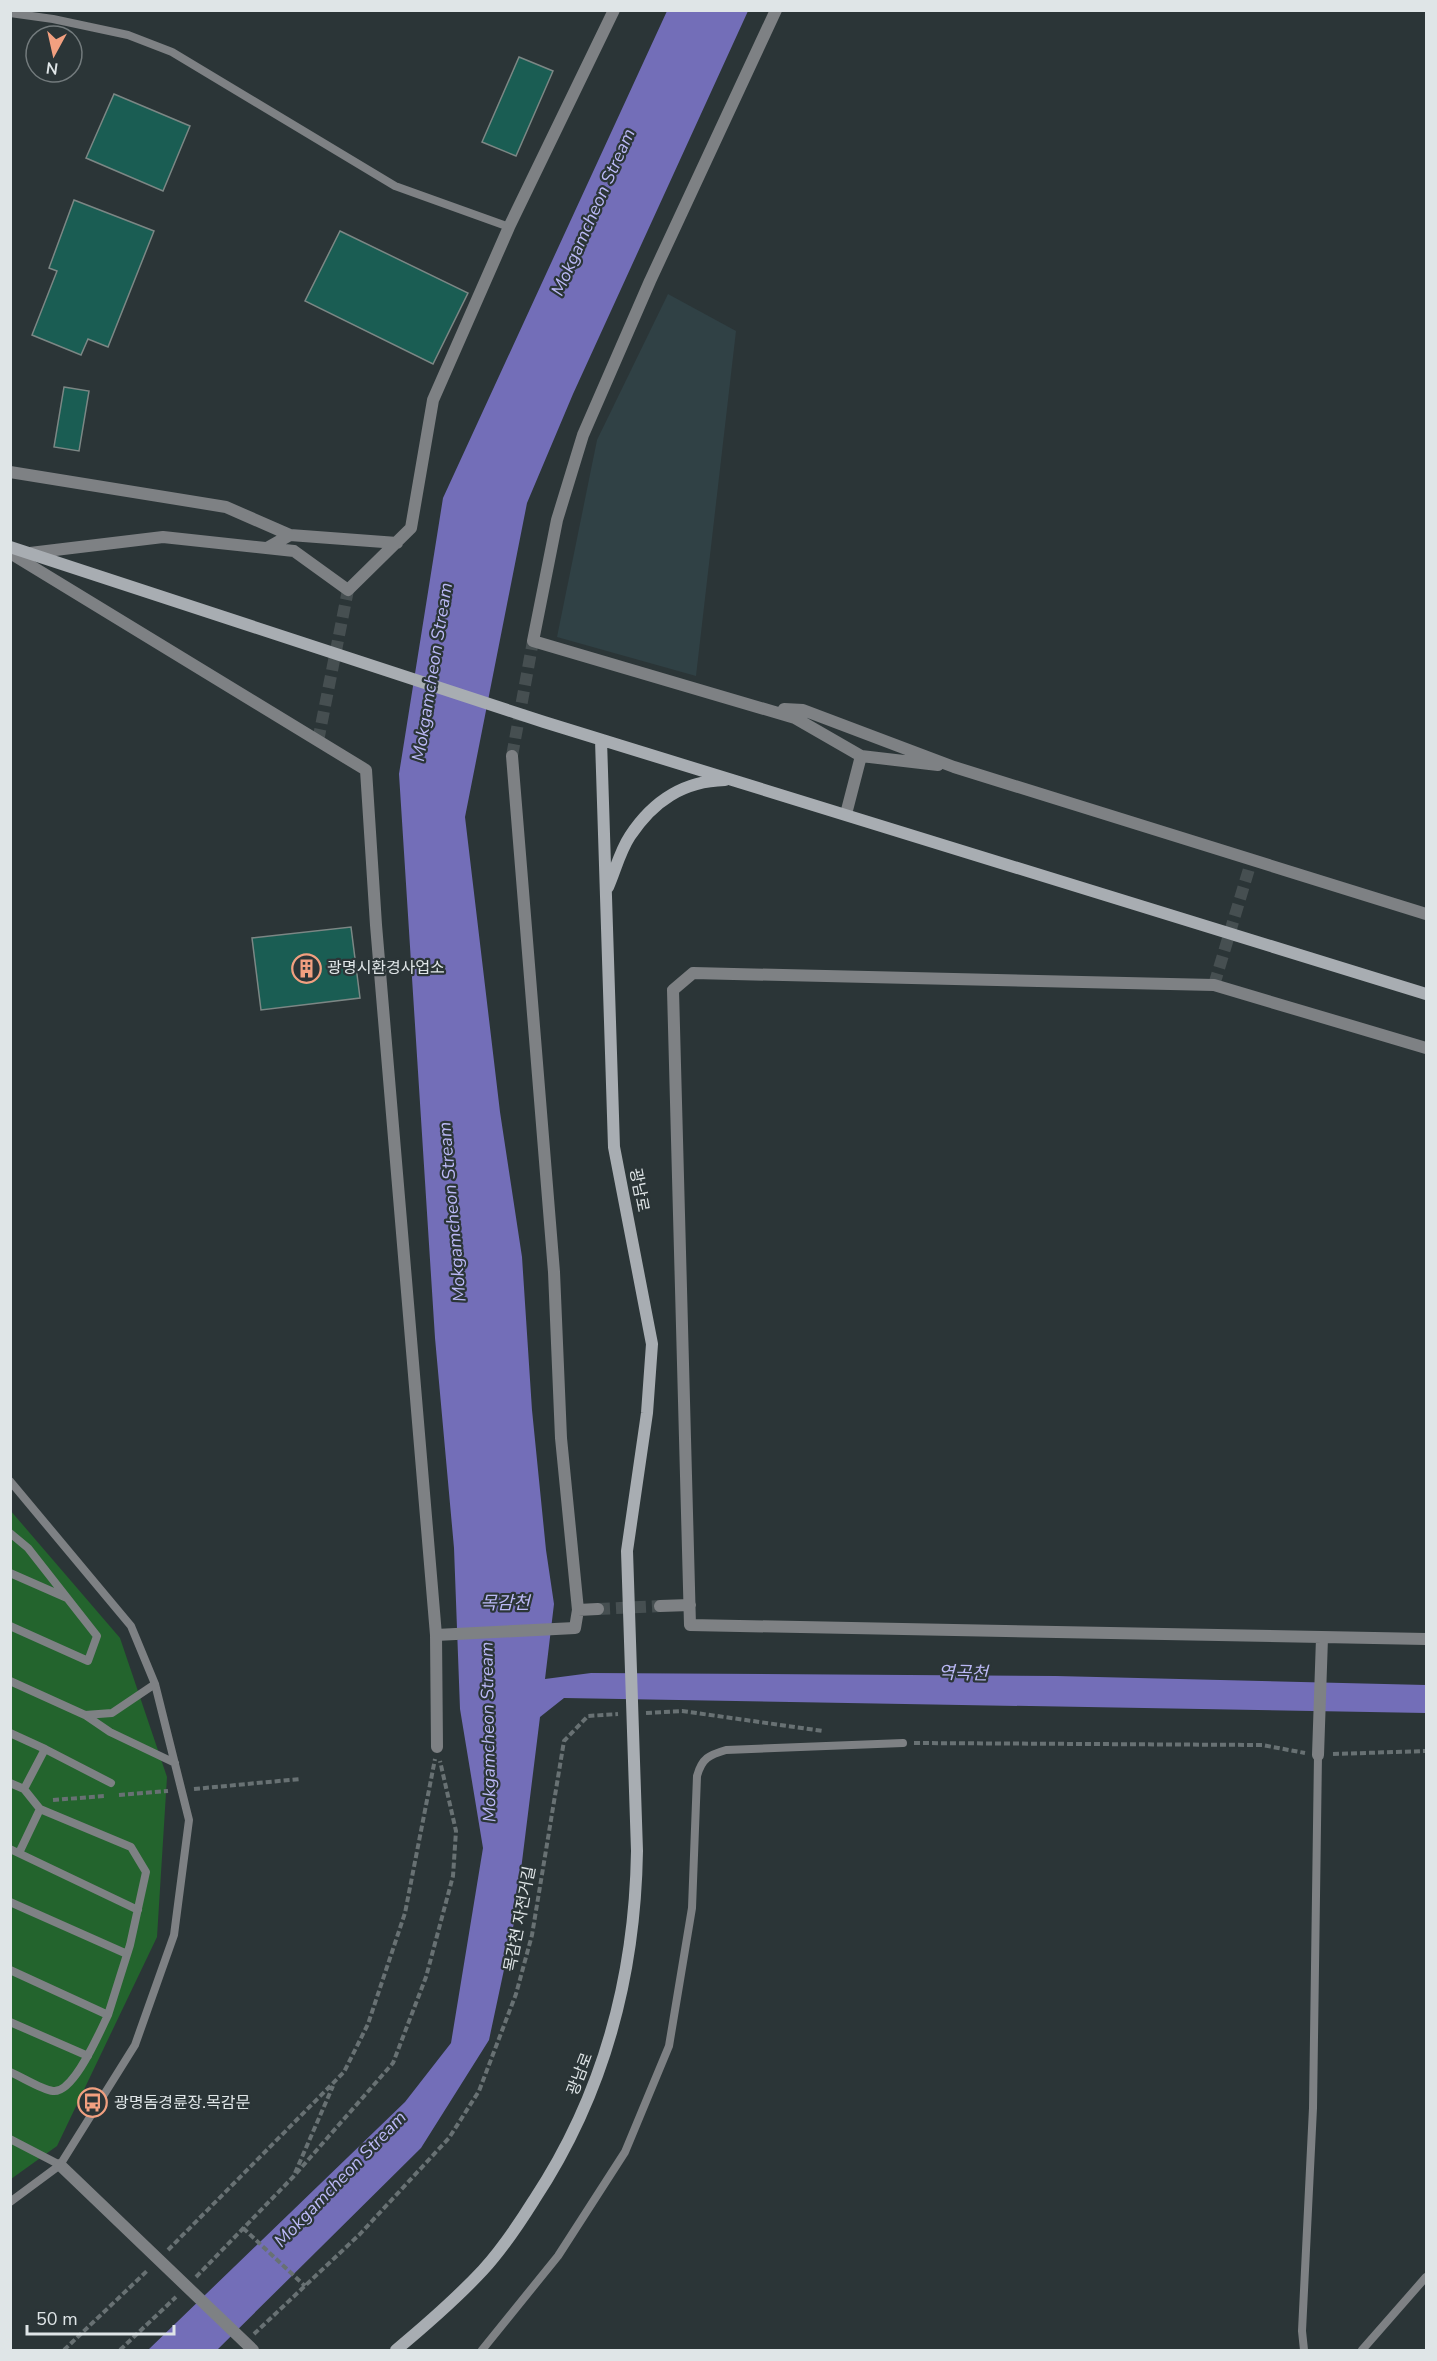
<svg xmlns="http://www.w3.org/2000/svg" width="1437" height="2361" viewBox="0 0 1437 2361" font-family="'Nunito Sans','Noto Sans KR',sans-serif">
  <rect width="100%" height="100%" fill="#2b3537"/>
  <!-- built -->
  <path fill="#304145" d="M668,294l68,37 -40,345 -139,-39 40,-197z"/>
  <!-- green -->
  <path fill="#23642d" d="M10,1510l110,128 47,139 -10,160 -100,209 -46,33z"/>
  <!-- water -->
  <path fill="#736eb8" d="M667,11h81l-175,383 -46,109 -62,314 35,295 22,145 10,153 14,140 8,54 -9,75 46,-6 465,3 370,9v28l-862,-15 -24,19 -25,201 -26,122 -68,108 -204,202h-69l257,-248 46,-59 32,-195 -23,-139 -6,-161 -19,-210 -36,-564 44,-276z"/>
  <!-- building -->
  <path fill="#1a5d53" stroke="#7c8785" stroke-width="1.5" d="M519,57l34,14 -37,85 -34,-14z
    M114,94l76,32 -27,65 -77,-33z
    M74,200l80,31 -46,116 -20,-8 -7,16 -49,-20 25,-64 -8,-3z
    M340,231l128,62 -35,71 -128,-63z
    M64,387l25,4 -10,60 -25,-4z
    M351,927l9,71 -99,12 -9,-72z"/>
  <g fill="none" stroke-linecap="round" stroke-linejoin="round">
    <!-- street-tunnel -->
    <path stroke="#464f51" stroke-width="12" stroke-dasharray="12 6" stroke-linecap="butt" d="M318,741l30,-151
      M512,756l21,-115
      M1214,985l38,-126
      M598,1609l62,-3"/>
    <!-- path -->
    <path stroke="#687173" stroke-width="4" stroke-dasharray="6 3" stroke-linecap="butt" d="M646,1713l36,-2 141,20
      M914,1743l348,2 43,8
      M1333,1754l93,-3
      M194,1789l106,-10
      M119,1795l49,-4
      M53,1800l52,-4
      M295,2173l38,-87
      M243,2228l62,58
      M168,2250l176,-178 24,-48 37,-111 30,-154
      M196,2277l98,-101 99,-113 33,-86 27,-101 3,-45 -16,-70
      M254,2334l106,-100 89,-96 30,-47 37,-97 16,-59 32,-194 24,-25 30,-2
      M64,2350l84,-80
      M120,2350l56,-53"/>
    <!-- lane -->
    <path stroke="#7e8184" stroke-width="8" d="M10,13l43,6 75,16 44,17 223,134 114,41
      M10,1481l121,145 24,58 34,136 -15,115 -39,110 -75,120 -50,37
      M10,1533l18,15 69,88 -9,25 -78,-35
      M10,1573l57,25
      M10,1681l75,34
      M155,1684l-43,29 -27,2 25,17 65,31
      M10,1733l35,16 -21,40 16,20 91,38 15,25 -16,73 -22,70
      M45,1749l66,34
      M10,1783l14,6
      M10,1849l128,61
      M19,1853l21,-44
      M10,1902l117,52
      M10,1970l98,45c-8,16 -34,79 -55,76 -11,-1 -31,-14 -43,-19
      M10,2022l78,34
      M10,2139l50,26
      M482,2350l76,-94 67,-104 44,-106 23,-138 5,-132c5,-18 12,-21 29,-26l177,-7
      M1304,2350l-2,-19 11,-223 5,-353
      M1362,2350l64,-73"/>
    <!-- street -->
    <path stroke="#7e8184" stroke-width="12" d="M776,10l-126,271 -67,154 -26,85 -24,121 262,77 66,38 -15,58
      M10,472l216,35 64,28
      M267,548l23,-13 107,8
      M10,553l356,217 10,155 60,710 1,112
      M30,553l133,-16 131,14 54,39 63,-62 22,-128 76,-173 105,-217
      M784,709l19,1 151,57 472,147
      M512,756l42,516 7,166 17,172
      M861,756l77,9
      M1426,1048l-212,-63 -521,-12 -20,17 17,635 736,14
      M660,1606l30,-1
      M436,1635l139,-7 3,-18 20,-1
      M1318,1755l4,-117
      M60,2165l193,185"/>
    <!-- secondary -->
    <path stroke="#a8adb2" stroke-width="12" d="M10,547l534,175 882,272
      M608,887c7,-16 12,-36 22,-51 23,-35 53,-55 95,-56
      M396,2350c30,-25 60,-51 87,-80 19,-21 36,-46 51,-70 70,-106 101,-222 103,-349l-10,-300 20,-138 5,-69 -38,-197 -13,-407"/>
  </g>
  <!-- icons -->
  <defs>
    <symbol id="building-ring" viewBox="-11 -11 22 22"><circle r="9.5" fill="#2b3537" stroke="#f2a080" stroke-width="1.5"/><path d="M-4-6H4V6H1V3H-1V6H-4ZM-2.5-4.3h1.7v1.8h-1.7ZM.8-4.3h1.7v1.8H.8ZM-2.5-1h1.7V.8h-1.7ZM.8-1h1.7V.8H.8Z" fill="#f2a080"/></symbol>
    <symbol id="bus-ring" viewBox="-11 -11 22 22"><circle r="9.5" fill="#2b3537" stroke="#f2a080" stroke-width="1.5"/><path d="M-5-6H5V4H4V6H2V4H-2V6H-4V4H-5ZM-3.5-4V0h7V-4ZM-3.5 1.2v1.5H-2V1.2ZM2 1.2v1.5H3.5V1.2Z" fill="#f2a080"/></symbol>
  </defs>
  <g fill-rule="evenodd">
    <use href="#building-ring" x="290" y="952" width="33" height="33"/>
    <use href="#bus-ring" x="76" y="2086" width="33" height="33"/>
  </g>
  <g text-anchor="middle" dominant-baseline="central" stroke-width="4.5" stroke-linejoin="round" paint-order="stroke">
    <!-- poi labels -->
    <g font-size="16" fill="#dfe5e7" stroke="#2b3537" text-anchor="start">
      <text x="327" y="968">광명시환경사업소</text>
      <text x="114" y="2103">광명돔경륜장.목감문</text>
    </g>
    <!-- street labels -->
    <g font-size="16" fill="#dfe5e7" stroke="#2b3537">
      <text transform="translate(639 1190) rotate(79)">광남로</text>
      <text transform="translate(520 1919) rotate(-79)">목감천 자전거길</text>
      <text transform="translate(580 2074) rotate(-69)">광남로</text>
    </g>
    <!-- water labels -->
    <g font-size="18" font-style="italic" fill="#bbb9f6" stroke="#2b3537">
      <text transform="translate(593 212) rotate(-66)">Mokgamcheon Stream</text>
      <text transform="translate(432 672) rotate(-81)">Mokgamcheon Stream</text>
      <text transform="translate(452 1212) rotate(-95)">Mokgamcheon Stream</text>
      <text x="505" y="1603">목감천</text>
      <text transform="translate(963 1673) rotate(1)">역곡천</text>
      <text transform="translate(488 1732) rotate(-91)">Mokgamcheon Stream</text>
      <text transform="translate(340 2179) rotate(-46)">Mokgamcheon Stream</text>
    </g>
  </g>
  <!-- border -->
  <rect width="1437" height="2361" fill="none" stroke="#dfe5e7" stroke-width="24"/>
  <!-- north arrow -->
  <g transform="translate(54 54) rotate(188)"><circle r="28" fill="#2b3537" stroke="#737b7d" stroke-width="1.5"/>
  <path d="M0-4.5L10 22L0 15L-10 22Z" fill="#f2a080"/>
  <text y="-9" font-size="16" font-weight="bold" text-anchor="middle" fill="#dfe5e7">N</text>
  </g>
  <!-- scale -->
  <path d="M27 2325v9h147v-9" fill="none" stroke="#dfe5e7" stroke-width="3"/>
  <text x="36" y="2325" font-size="18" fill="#dfe5e7" stroke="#2b3537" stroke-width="4.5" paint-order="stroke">50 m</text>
</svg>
